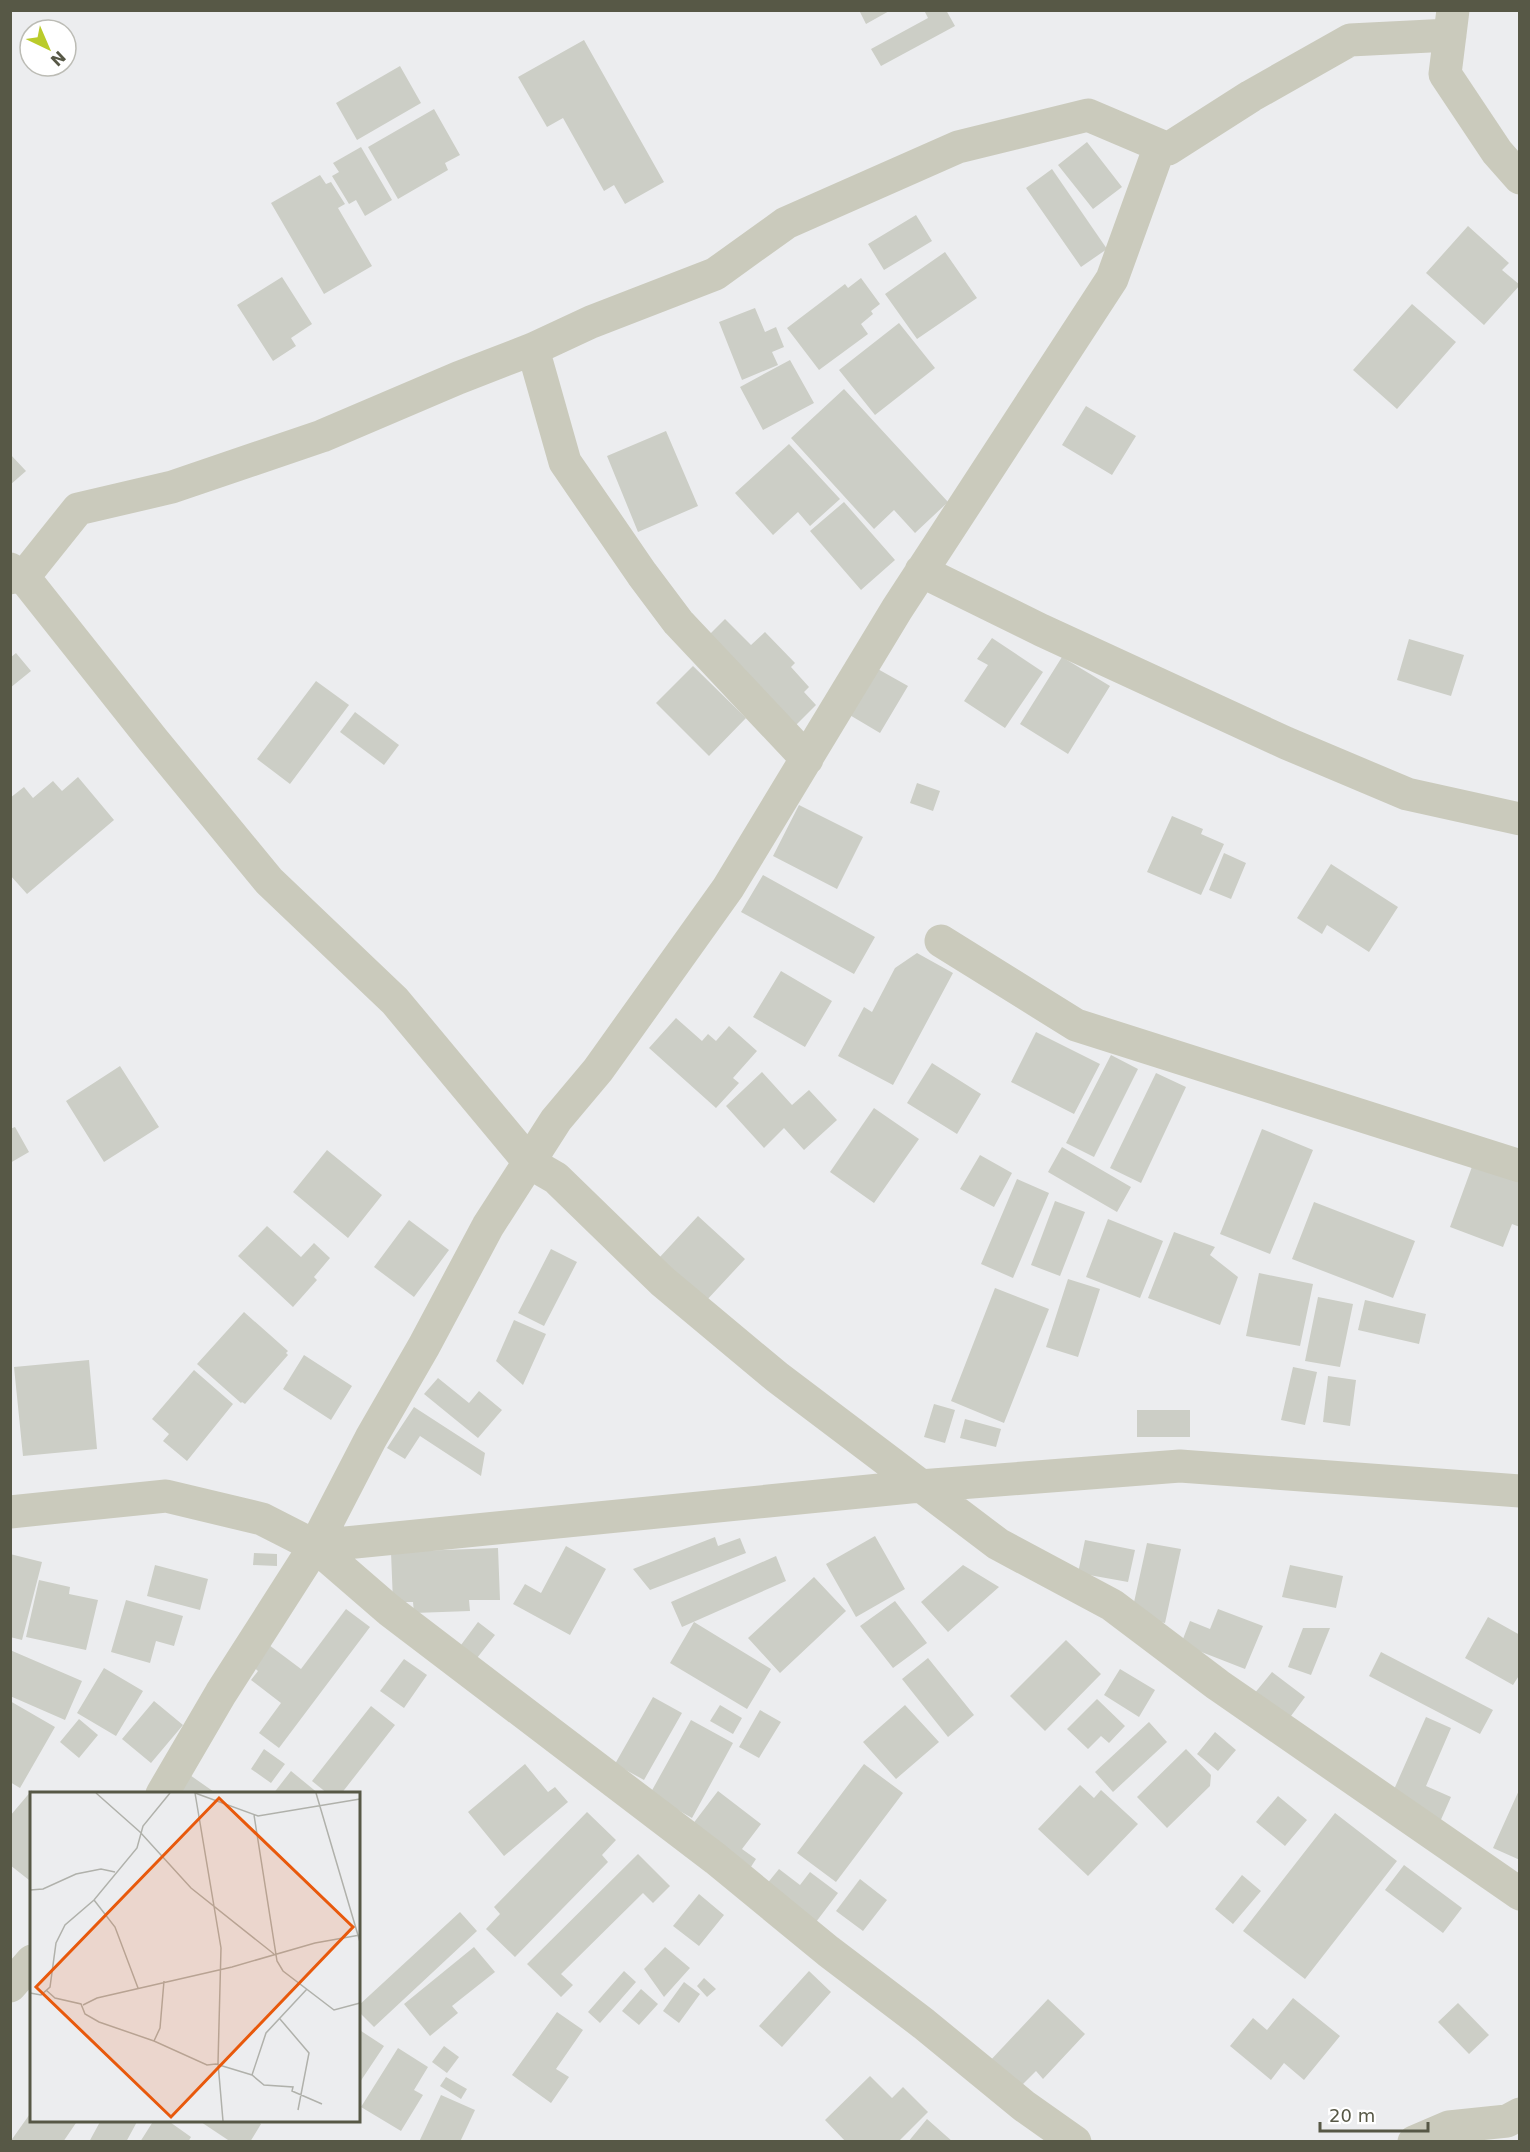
<svg xmlns="http://www.w3.org/2000/svg" width="1530" height="2152" viewBox="0 0 1530 2152" font-family="'DejaVu Sans',sans-serif">
  <rect width="100%" height="100%" fill="#ecedef"/>
  <!-- building -->
  <path fill="#cccec6" d="M859,10h32l-25,14z
    M924,10h22l9,16 -74,40 -10,-17 57,-31z
    M584,40l80,142 -39,22 -11,-19 -10,6 -41,-73 -16,9 -29,-50z
    M400,66l21,37 -64,37 -21,-37z
    M434,109l26,46 -15,8 3,7 -50,29 -30,-52z
    M1087,142l35,45 -29,22 -35,-44z
    M361,147l31,53 -27,16 -9,-16 -7,4 -17,-28 7,-4 -6,-9z
    M1052,169l55,80 -26,18 -55,-79z
    M320,175l6,9 5,-2 14,22 -7,4 34,58 -48,28 -53,-91z
    M916,215l16,26 -48,29 -16,-26z
    M1468,226l41,37 -7,7 18,15 -36,40 -58,-52z
    M945,252l32,46 -60,41 -32,-45z
    M282,277l30,47 -21,14 5,8 -23,15 -36,-56z
    M861,278l19,26 -9,7 2,3 -12,10 7,10 -49,36 -32,-42 58,-44 3,4z
    M1412,304l44,38 -59,67 -44,-39z
    M755,308l10,24 11,-5 8,20 -12,5 6,13 -36,15 -23,-58z
    M899,323l36,45 -60,47 -36,-45z
    M790,360l24,43 -51,27 -23,-43z
    M844,389l104,113 -33,31 -21,-23 -20,19 -83,-91z
    M1086,406l50,30 -24,39 -50,-30z
    M666,431l32,75 -60,26 -31,-76z
    M789,444l51,55 -30,27 -12,-14 -25,23 -38,-42z
    M10,454l16,17 -16,14z
    M844,502l51,58 -34,30 -51,-59z
    M725,619l26,26 14,-13 30,31 -4,4 18,20 -5,5 12,13 -23,23 -87,-90z
    M992,638l51,34 -38,56 -41,-27 24,-36 -11,-6z
    M1409,639l55,16 -13,41 -54,-16z
    M16,653l15,18 -21,17v-30z
    M1062,657l48,29 -42,68 -48,-30z
    M693,666l53,52 -37,38 -53,-53z
    M876,668l32,18 -28,47 -32,-19z
    M316,681l33,24 -59,79 -33,-25z
    M355,712l44,33 -15,20 -44,-33z
    M78,777l36,43 -87,74 -17,-19v-77l14,-11 9,11 20,-17 9,10z
    M917,783l23,8 -7,20 -23,-8z
    M799,805l64,32 -26,52 -64,-33z
    M1172,816l31,13 -2,5 23,10 -23,51 -54,-23z
    M1224,853l22,10 -15,36 -22,-9z
    M1331,864l67,43 -29,45 -42,-27 -5,9 -25,-16z
    M763,875l112,62 -21,37 -113,-62z
    M917,953l36,20 -60,112 -55,-29 26,-49 8,5 23,-44z
    M781,971l51,30 -27,46 -52,-30z
    M676,1018l26,23 6,-7 8,7 13,-15 28,25 -24,27 6,5 -23,25 -67,-60z
    M1036,1032l64,32 -26,50 -63,-32z
    M1111,1055l27,14 -44,88 -28,-14z
    M932,1063l49,31 -24,40 -50,-31z
    M120,1066l39,61 -55,35 -38,-61z
    M762,1072l30,33 17,-15 28,30 -33,30 -20,-22 -20,20 -38,-42z
    M1156,1073l30,14 -45,96 -31,-15z
    M874,1108l45,31 -45,64 -44,-31z
    M15,1127l14,25 -19,11v-34z
    M1262,1129l51,21 -43,104 -50,-20z
    M1062,1147l69,40 -14,25 -69,-40z
    M327,1150l55,45 -34,43 -55,-46z
    M980,1155l32,18 -18,34 -34,-18z
    M1473,1164l47,18v45l-8,-3 -9,23 -53,-20z
    M1017,1179l32,14 -36,85 -32,-14z
    M1055,1201l30,11 -25,64 -29,-11z
    M1314,1202l101,39 -22,57 -101,-39z
    M698,1216l47,43 -40,43 -46,-44z
    M1108,1219l55,22 -23,57 -54,-21z
    M409,1220l40,30 -35,47 -40,-30z
    M267,1226l34,31 13,-14 16,15 -16,19 3,3 -24,27 -55,-51z
    M1174,1232l41,15 -5,8 28,22 -18,48 -72,-27z
    M551,1249l26,13 -33,64 -26,-13z
    M1259,1273l54,11 -13,62 -54,-10z
    M1068,1279l32,10 -22,68 -32,-10z
    M995,1288l54,21 -45,114 -53,-22z
    M1318,1297l35,7 -13,63 -35,-6z
    M1365,1300l61,14 -7,30 -61,-14z
    M244,1312l44,39 -2,2 2,2 -43,49 -3,-2 -1,1 -44,-39z
    M514,1320l32,14 -23,51 -27,-24z
    M304,1355l48,31 -21,34 -48,-31z
    M89,1360l8,89 -74,7 -9,-89z
    M1293,1367l24,5 -12,53 -24,-5z
    M194,1370l39,34 -46,57 -24,-20 6,-7 -17,-15z
    M1328,1376l28,4 -6,46 -27,-4z
    M438,1378l31,25 10,-12 23,19 -24,28 -54,-44z
    M934,1404l21,6 -10,33 -21,-6z
    M414,1407l71,46 -4,23 -61,-40 -15,23 -18,-11z
    M1137,1410h53v27h-53z
    M965,1419l36,10 -5,18 -36,-9z
    M875,1536l30,53 -49,28 -30,-53z
    M715,1537l3,9 22,-8 6,15 -96,37 -17,-21z
    M1085,1540l50,10 -7,32 -50,-9z
    M1147,1543l34,6 -16,74 -34,-7z
    M566,1546l40,23 -36,66 -57,-31 12,-20 16,9z
    M498,1548l2,52h-31l1,11 -56,2 -1,-11h-20l-2,-50z
    M254,1553l23,1v12l-24,-1z
    M10,1554l32,8 -20,78 -12,-3z
    M776,1556l10,25 -104,46 -11,-25z
    M155,1565l53,14 -8,31 -53,-14z
    M963,1565l36,22 -51,45 -27,-30z
    M1290,1565l53,11 -7,32 -54,-11z
    M814,1577l32,34 -66,62 -32,-35z
    M39,1580l31,7 -1,7 29,6 -12,50 -60,-13z
    M126,1600l57,16 -9,30 -18,-5 -6,22 -39,-11z
    M895,1601l32,42 -34,25 -33,-42z
    M346,1609l24,18 -91,121 -20,-15 22,-30 -30,-23 7,-9 -9,-8 16,-21 36,27z
    M1218,1609l45,17 -18,43 -64,-25 9,-23 20,8z
    M1488,1617l32,18v39l-7,11 -48,-27z
    M478,1622l17,13 -18,23 -16,-13z
    M694,1622l77,47 -24,40 -77,-46z
    M1303,1628h27l-19,47 -23,-8z
    M1066,1640l35,34 -56,57 -35,-35z
    M10,1650l72,31 -17,39 -55,-24z
    M1381,1652l112,58 -13,24 -111,-58z
    M928,1658l46,57 -26,22 -46,-58z
    M404,1659l23,16 -23,33 -24,-17z
    M104,1668l39,23 -27,45 -39,-23z
    M1120,1669l35,21 -16,27 -35,-22z
    M1272,1672l33,25 -17,23 -34,-26z
    M653,1697l29,16 -38,67 -29,-16z
    M1097,1699l28,27 -16,17 -8,-7 -13,13 -21,-20z
    M10,1701l45,26 -35,61 -10,-6z
    M154,1701l29,24 -32,38 -29,-24z
    M720,1705l22,13 -9,16 -23,-13z
    M905,1705l34,37 -43,37 -33,-37z
    M371,1706l24,19 -54,69h-13l-16,-13z
    M760,1710l21,12 -22,36 -20,-11z
    M1426,1717l25,11 -25,58 25,11 -12,27 -47,-30z
    M79,1719l19,16 -19,23 -19,-16z
    M691,1720l42,23 -41,75 -42,-24z
    M1149,1722l18,20 -54,50 -18,-20z
    M1215,1732l21,18 -18,21 -21,-17z
    M264,1749l21,15 -14,19 -20,-14z
    M1186,1749l25,26 -1,11 -43,42 -30,-31z
    M525,1764l23,28 7,-5 13,15 -64,54 -36,-44z
    M864,1764l39,29 -67,89 -39,-29z
    M291,1771l28,23h-46z
    M187,1773l30,21h-44z
    M1080,1785l14,13 7,-8 37,34 -50,52 -50,-47z
    M1520,1788v72l-27,-12z
    M32,1790v87l-3,3 -19,-15v-49z
    M718,1791l43,33 -19,25 14,10 -9,14 -58,-44z
    M1278,1796l29,24 -22,26 -29,-24z
    M587,1812l29,28 -14,15 6,7 -93,95 -29,-28 14,-15 -6,-7z
    M1335,1813l62,48 -92,118 -62,-48z
    M638,1854l32,32 -17,17 -10,-10 -82,81 12,11 -12,12 -34,-33z
    M1404,1865l58,43 -19,25 -58,-43z
    M779,1869l21,16 10,-13 28,21 -22,29 -50,-37z
    M1242,1875l19,16 -28,33 -18,-15z
    M860,1879l27,21 -24,31 -27,-20z
    M699,1894l25,21 -25,31 -26,-20z
    M460,1912l17,19 -103,96 -16,-16v-5z
    M474,1947l21,25 -43,34 6,7 -28,23 -26,-32z
    M665,1947l25,21 -26,29 -20,-28z
    M624,1971l12,11 -36,41 -12,-11z
    M809,1971l22,21 -49,55 -23,-21z
    M704,1978l12,11 -9,8 -10,-11z
    M684,1982l16,12 -21,29 -16,-12z
    M641,1989l17,15 -19,21 -17,-14z
    M1293,1998l47,38 -36,44 -20,-17 -13,17 -41,-34 23,-28 14,12z
    M1048,1999l37,35 -42,45 -7,-8 -19,19 -29,-27z
    M1458,2003l31,32 -20,19 -31,-32z
    M557,2012l26,18 -27,39 13,8 -18,26 -39,-28z
    M358,2029l26,17 -26,39z
    M444,2046l15,11 -12,16 -15,-11z
    M398,2048l30,19 -14,23 9,5 -22,36 -40,-24z
    M870,2076l22,22 11,-11 25,25 -30,30h-52l-21,-22z
    M446,2077l21,12 -6,10 -21,-13z
    M441,2095l34,15 -15,32h-41z
    M32,2111v9h46l-15,22h-53z
    M927,2119l26,23h-45z
    M101,2120h37l-12,22h-37z
    M154,2120h13l24,17 -3,5h-48z
    M198,2120h58l5,4 -11,18h-19z"/>
  <g fill="none" stroke-linecap="round" stroke-linejoin="round">
    <!-- minor -->
    <path stroke="#cacabc" stroke-width="33" d="M1453,10l-8,64 52,78 23,26
      M533,349l32,113 77,112 36,48 129,137
      M10,569l8,8 8,3 127,160 116,141 126,120 135,162 26,15 106,103 115,96 221,167 114,61 106,80 302,209
      M921,571l120,59 245,113 121,51 113,25
      M10,578l20,-9 48,-60 94,-22 150,-51 136,-58 75,-29 58,-27 124,-48 71,-51 172,-76 130,-32 80,34 83,-53 99,-56 100,-5
      M941,941l135,84 444,141
      M10,1512l156,-16 96,23 53,27 74,64 327,249 112,92 96,73 100,82 51,36
      M315,1546l605,-60 260,-20 340,25
      M162,1794l59,-101 94,-147 56,-108 53,-92 64,-120 68,-106 42,-50 130,-182 169,-279 215,-330 44,-122
      M10,1986l22,-25
      M1414,2142l35,-15 58,-6 13,-7"/>
  </g>
  <!-- overview -->
  <g transform="translate(30 1792)">
    <rect width="330" height="330" fill="#ecedef"/>
    <path fill="none" stroke="#b0b1ab" stroke-width="1.5" d="M66,1l44,39 51,56 83,66M165,1l26,155 -3,115 5,58M165,1l63,23 102,-17M286,1l44,149M224,23l23,146 6,10 51,39 26,-7M0,98l13,-1 33,-15 25,-5 14,3M64,108l21,27 23,61M16,198l9,8 26,6 4,10 14,8 55,19 53,24 9,-1 36,11 12,10 29,2 -1,4 30,13M0,201l11,2 9,-8 6,-44 9,-18 29,-25 43,-52 6,-22 27,-33M53,213l14,-7 135,-31 83,-24 45,-8M250,227l29,34 -11,57M124,249l6,-13 4,-47M222,283l14,-42 41,-44"/>
    <path fill="#e8590c" fill-opacity="0.15" stroke="#e8590c" stroke-width="3" d="M189,6l134,129 -182,190 -135,-130z"/>
    <rect width="330" height="330" fill="none" stroke="#575846" stroke-width="3"/>
  </g>
  <!-- border -->
  <rect width="1530" height="2152" fill="none" stroke="#575846" stroke-width="24"/>
  <!-- north arrow -->
  <g transform="translate(48 48) rotate(136)"><circle r="28" fill="#ffffff" stroke="#bcbcb5" stroke-width="1.5"/>
  <path d="M0-4.5L10 22L0 15L-10 22Z" fill="#bacb2a"/>
  <text y="-9" font-size="16" font-weight="bold" text-anchor="middle" fill="#575846">N</text>
  </g>
  <!-- scale -->
  <path d="M1320 2122v9h108v-9" fill="none" stroke="#575846" stroke-width="3"/>
  <text x="1329" y="2122" font-size="18" fill="#575846" stroke="#ffffff" stroke-width="4.5" paint-order="stroke">20 m</text>
</svg>
